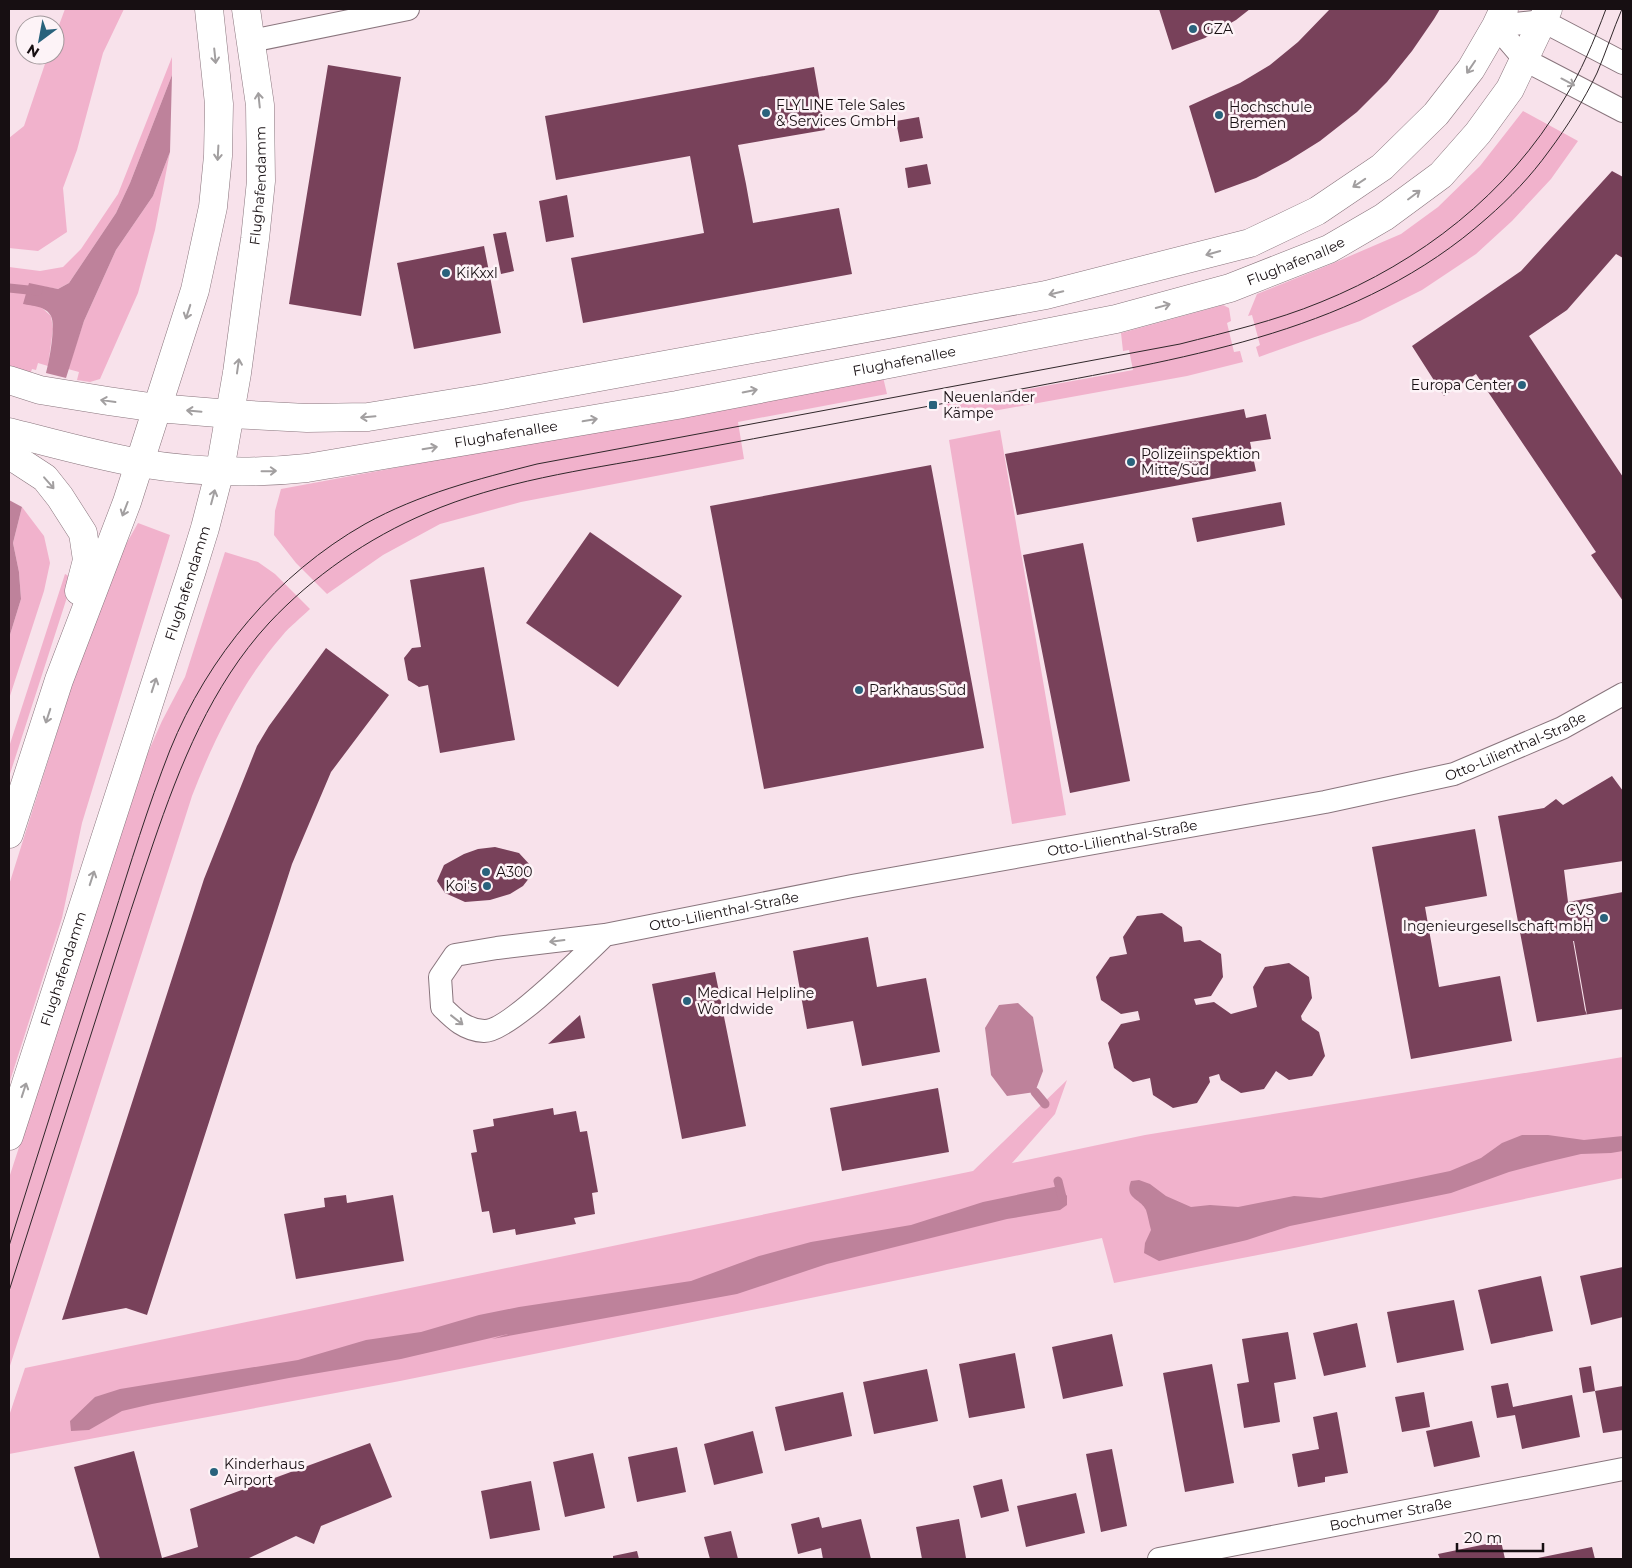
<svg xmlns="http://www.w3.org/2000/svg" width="1632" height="1568" viewBox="0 0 1632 1568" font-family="Montserrat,sans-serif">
  <rect width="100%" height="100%" fill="#f8e2eb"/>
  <!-- green -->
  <path fill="#f1b2cc" d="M65,9h59l-21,44 -26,97 -14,38 4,44 -29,19 -29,-3v-110l15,-12 24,-71h7v-19z
    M172,57v18l-42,108 -14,30 -47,70 -11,6 -29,-5 12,23 10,9 2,13 -5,37 -10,-3 -2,7 -4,-1 -2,6 -21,-7v-101l31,4 23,-4 18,-18 37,-55z
    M1523,111l55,30 -27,38 -39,42 -36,33 -54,36 -62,31 -101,36 -3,-10 4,-2 -8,-30 -4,1 9,-22 72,-29 72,-31 37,-27 42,-41z
    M170,152l-15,78 -17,63 -38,86 -10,3 -13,-2 2,-8 -11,-3 16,-48 32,-71 37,-54z
    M1223,305l6,3 2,13 -4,2 7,29 6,-1 3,11 -56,14 -238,43 -3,-15 187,-34 -4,-20 -6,1 -2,-18z
    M883,377l4,17 -149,28 6,37 -223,43 -81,22 -57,31 -56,39 -31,-31 -22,-28 1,-24 6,-22z
    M1000,430l66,385 -54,9 -63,-384z
    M22,507l22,29 6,27 -6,28 -35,108v-61l12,-39 -2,-27 -6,-29z
    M138,523l32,12 -88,288 -20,95 -53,166v-199l62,-197 45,-126z
    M225,552l33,10 17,12 35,35c-9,9 -20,17 -28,27 -40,46 -68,103 -90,160l-183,573v-191l137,-421 16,-36 23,-44z
    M65,574l6,3v8l-62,192v-30z
    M1623,1057v121l-329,70 -180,35 -12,-45 -335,69 -367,74 -391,73v-38l16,-48 948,-197 94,-91 -12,34 -43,49 133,-28z"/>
  <!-- water -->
  <path fill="#be829b" d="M172,75l-2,77 -17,44 -37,54 -32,71 -18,57 -20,-5c3,-11 10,-47 5,-57 -5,-10 -19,-10 -28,-12l6,-21 29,6 11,-6 47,-70 14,-30z
    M9,500l13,7 -9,36 6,29 2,27 -12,39z
    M1018,1003l15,14 10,54 -8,21 -28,4 -16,-21 -6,-47 14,-23z
    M1522,1135h26l36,5 39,-4v15l-12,2 -30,1 -34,8 -38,10 -58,21 -161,33 -43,14 -88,21 -15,-8 1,-10 6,-13c-2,-7 -3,-14 -5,-20 -6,-12 -22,-11 -15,-29l8,-1 11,4 16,12 25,11 19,-2 28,2 56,-11 27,2 129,-27 31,-13 21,-15z
    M1059,1186l8,10v9l-7,5 -53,9 -180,45 -90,30 -245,45 16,-5 -107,25 -112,19 -137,26 -30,7 -33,19 -18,1 -1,-10 25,-24 25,-8 178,-29 68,-20 55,-8 58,-17 40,-8 172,-26 68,-25 52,-14 100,-17 72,-23z"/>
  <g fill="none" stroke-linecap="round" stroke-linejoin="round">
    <!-- stream -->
    <path stroke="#be829b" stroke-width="9" d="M9,288l29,3
      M1035,1092l10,12
      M1058,1181l4,16"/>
  </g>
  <!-- building -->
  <path fill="#78415a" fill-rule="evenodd" d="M1159,9h91l-14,11 -31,18 -33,12z
    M1330,9h110l-6,10 -22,32 -25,31 -30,30 -37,29 -32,20 -32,17 -41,15 -26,-87 51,-23 30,-18 28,-23z
    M328,65l73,12 -40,239 -72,-12z
    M814,67l11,63 -87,15 8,39 7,39 86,-15 13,66 -269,49 -12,-65 133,-25 -14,-77 -134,24 -11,-64z
    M919,117l4,21 -23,4 -4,-21z
    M927,164l4,20 -23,4 -3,-20z
    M1612,171l11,6v81l-7,-4 -49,56 -38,26 94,141v124l-32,-46 5,-3 -120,-178 -32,22 -32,-50 109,-75z
    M567,195l7,42 -28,5 -7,-41z
    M506,232l8,39 -13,3 -8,-40z
    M484,246l17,87 -87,16 -17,-86z
    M1244,409l2,9 20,-4 5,25 -21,3 6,29 -239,44 -12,-61z
    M931,465l53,283 -220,41 -54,-283z
    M1281,502l4,23 -88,17 -5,-24z
    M590,532l92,64 -64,91 -92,-64z
    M1083,543l47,238 -60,12 -47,-238z
    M484,567l31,173 -75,13 -12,-68 -9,2 -11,-7 -4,-22 8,-10 9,-1 -11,-67z
    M326,648l63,47 -58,77 -39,92 -145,451 -21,-7 -64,12 142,-441 53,-133 12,-20z
    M1612,776l11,15v70l-59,9 4,32 55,-10v117l-86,13 -39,-206 46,-8 12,-9 7,6zM1573,941h1l13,74 -2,-5z
    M1475,829l12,67 -62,11 14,80 61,-11 12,65 -101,18 -39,-212z
    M495,847l24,6 12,13 -1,11 -7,9 -13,8 -20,6 -25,2 -20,-9 -8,-12 7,-16 20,-11 14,-5z
    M1162,913l20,14 2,15 16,-2 21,14 2,23 -12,19 -17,3 2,6 18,-3 17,12 26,-7 -4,-20 12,-20 24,-4 20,14 3,21 -11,18 1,4 17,12 6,24 -13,20 -23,4 -13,-9 -12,18 -23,4 -20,-13 -2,-6 -10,3 1,5 -13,21 -24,5 -20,-13 -3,-17 -17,4 -19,-14 -6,-25 13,-19 19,-4 -2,-9 -17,3 -20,-14 -5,-23 14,-20 17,-3 -4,-17 14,-21z
    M868,937l9,50 49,-9 14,74 -78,14 -9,-45 -46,8 -14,-78z
    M715,972l31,154 -64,13 -30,-155z
    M580,1015l5,23 -37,6z
    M938,1088l11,64 -107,19 -12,-63z
    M553,1108l1,7 22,-4 4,21 7,-1 11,61 -6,1 3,21 -21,4 2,6 -60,11 -1,-6 -22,4 -4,-22 -7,1 -11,-59 6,-1 -4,-22 21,-4 -1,-7z
    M346,1195l1,8 46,-8 11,66 -108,18 -12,-65 41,-7 -1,-9z
    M1623,1267v50l-32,8 -11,-49z
    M1541,1276l12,55 -62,13 -13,-54z
    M1454,1300l10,50 -67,13 -10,-51z
    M1357,1323l9,44 -42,9 -11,-43z
    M1288,1332l8,47 -22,4 6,39 -36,6 -7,-44 12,-2 -7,-43z
    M1112,1334l11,52 -60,13 -11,-52z
    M1015,1353l10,55 -56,10 -10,-54z
    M1212,1364l22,119 -49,9 -22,-119z
    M1591,1366l4,25 -12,2 -4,-25z
    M927,1369l11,52 -64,13 -11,-52z
    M1508,1383l5,24 59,-12 8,42 -58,12 -7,-34 -18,3 -6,-32z
    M1623,1386v44l-20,3 -8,-42z
    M843,1392l9,44 -67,15 -10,-44z
    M1424,1392l6,35 -28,5 -7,-35z
    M1337,1412l11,61 -23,4v5l-27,5 -6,-33 27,-5 -6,-32z
    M1472,1421l8,36 -46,10 -8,-36z
    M753,1431l10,42 -49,12 -10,-41z
    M370,1443l22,54 -71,29 -7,18 -18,-8 -49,23h-147l-26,-92 60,-16 28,107 36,-11 -8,-38z
    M677,1447l9,45 -49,10 -9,-45z
    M1112,1449l15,77 -26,6 -15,-78z
    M593,1453l12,55 -40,9 -12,-55z
    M1002,1479l7,32 -28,7 -8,-32z
    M531,1481l9,49 -50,9 -9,-48z
    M1076,1493l9,40 -59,14 -9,-41z
    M819,1517l3,11 39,-9 10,40h-48l-2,-11 -23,6 -7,-30z
    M959,1519l7,39 -8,1h-36l-6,-32z
    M731,1531l7,28h-28l-6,-22z
    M1501,1541l4,18h-65l-2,-5z
    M1592,1547l3,12h-57v-1z
    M637,1551l2,8h-26v-3z"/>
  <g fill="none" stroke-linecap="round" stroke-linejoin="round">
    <defs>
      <g id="street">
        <path d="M1496,26l29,34 98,51"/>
        <path d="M1496,26l47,-5 80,42"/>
        <path d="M251,41l157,-32"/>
        <path id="s1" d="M605,935c-20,19 -97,97 -121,96 -19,-1 -30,-12 -42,-24l-2,-30 15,-22 42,-7 108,-13 247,-49 473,-84 129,-28 108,-46 61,-34"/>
        <path id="s2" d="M1159,1559l464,-90"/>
      </g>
      <g id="secondary">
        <path d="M9,380l31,10 68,11 49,7 73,6 77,4 61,-1 117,-19 561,-103 204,-52 67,-32 65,-44 54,-53 35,-45 25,-43 8,-17"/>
        <path id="s3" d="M9,432c43,11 86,23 130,31 55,9 113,11 168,5l370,-63 217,-42 222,-44 114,-31 99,-39 55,-32 57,-42 37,-42 32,-44 38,-80"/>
        <path d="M9,456l10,5 26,17 15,19 23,36 4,27 -8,31"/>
        <path d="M9,834l50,-154 68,-178 68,-212 18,-83 5,-51 1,-52 -10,-95"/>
        <path id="s4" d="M9,1136l183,-566 13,-42 15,-58 17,-97 18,-134 6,-58 -1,-76 -14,-96"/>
      </g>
    </defs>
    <!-- street casing -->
    <use href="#street" stroke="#89757d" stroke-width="24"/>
    <!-- secondary casing -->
    <use href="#secondary" stroke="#89757d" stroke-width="29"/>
    <!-- street -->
    <use href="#street" stroke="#fff" stroke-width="22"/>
    <!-- secondary -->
    <use href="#secondary" stroke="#fff" stroke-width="28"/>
    <!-- tram -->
    <path stroke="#30272a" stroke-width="1" d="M9,1246c34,-108 68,-216 103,-324 18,-57 36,-116 58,-172 38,-94 107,-176 195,-226 54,-30 113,-45 172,-60l643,-120c47,-12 95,-23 141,-42 99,-40 187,-108 242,-201 18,-29 31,-60 43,-92
      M9,1291c34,-105 67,-211 101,-316 14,-44 28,-87 43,-131 27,-79 58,-158 116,-221 44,-47 99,-85 158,-110 74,-32 156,-43 234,-57 123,-23 247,-46 371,-69 161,-31 328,-56 455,-169 23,-20 44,-42 62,-67 18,-24 35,-51 48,-78 9,-21 16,-43 25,-64"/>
  </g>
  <!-- one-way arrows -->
  <defs><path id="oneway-shaft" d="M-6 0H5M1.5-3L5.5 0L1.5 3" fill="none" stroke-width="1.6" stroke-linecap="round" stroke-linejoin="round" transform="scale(1.25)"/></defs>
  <g stroke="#a29fa0">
    <use href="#oneway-shaft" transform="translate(215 56) rotate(84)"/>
    <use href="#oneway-shaft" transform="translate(1471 67) rotate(124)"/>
    <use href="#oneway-shaft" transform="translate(1568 82) rotate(28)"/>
    <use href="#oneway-shaft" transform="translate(259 100) rotate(-96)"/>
    <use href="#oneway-shaft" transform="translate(218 153) rotate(93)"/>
    <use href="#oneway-shaft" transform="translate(1359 183) rotate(146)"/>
    <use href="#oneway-shaft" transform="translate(1414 195) rotate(-37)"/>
    <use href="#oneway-shaft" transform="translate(1213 253) rotate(164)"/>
    <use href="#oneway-shaft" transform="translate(1056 293) rotate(166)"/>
    <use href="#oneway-shaft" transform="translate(1163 306) rotate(-15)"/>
    <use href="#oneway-shaft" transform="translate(188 312) rotate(108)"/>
    <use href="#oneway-shaft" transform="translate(238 366) rotate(-82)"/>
    <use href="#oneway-shaft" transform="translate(750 391) rotate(-11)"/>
    <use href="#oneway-shaft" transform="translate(108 401) rotate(-172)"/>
    <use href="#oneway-shaft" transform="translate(194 411) rotate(-175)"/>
    <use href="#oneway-shaft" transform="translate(368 417) rotate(175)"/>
    <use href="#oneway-shaft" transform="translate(590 420) rotate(-10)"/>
    <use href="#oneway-shaft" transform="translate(430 448) rotate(-9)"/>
    <use href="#oneway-shaft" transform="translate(269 471) rotate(-1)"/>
    <use href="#oneway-shaft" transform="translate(49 483) rotate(49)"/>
    <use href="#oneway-shaft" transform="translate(213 497) rotate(-75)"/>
    <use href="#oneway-shaft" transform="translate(125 509) rotate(111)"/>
    <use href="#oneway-shaft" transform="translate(154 685) rotate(-72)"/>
    <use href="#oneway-shaft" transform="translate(48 716) rotate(108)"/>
    <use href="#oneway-shaft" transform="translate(92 878) rotate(-72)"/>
    <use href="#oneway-shaft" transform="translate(557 941) rotate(173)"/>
    <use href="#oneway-shaft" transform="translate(457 1020) rotate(38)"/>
    <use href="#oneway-shaft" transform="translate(24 1090) rotate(-72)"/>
  </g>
  <!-- markers -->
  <g fill="#29627c" stroke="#fdf3f7" stroke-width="2">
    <circle cx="1193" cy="29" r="5"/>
    <circle cx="766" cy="113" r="5"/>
    <circle cx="1219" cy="115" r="5"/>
    <circle cx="446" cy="273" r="5"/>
    <circle cx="1522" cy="385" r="5"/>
    <rect x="928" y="400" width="10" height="10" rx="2.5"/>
    <circle cx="1131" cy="462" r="5"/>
    <circle cx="859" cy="690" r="5"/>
    <circle cx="486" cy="872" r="5"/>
    <circle cx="487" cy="886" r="5"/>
    <circle cx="1604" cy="918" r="5"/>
    <circle cx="687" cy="1001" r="5"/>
    <circle cx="214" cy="1472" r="5"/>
  </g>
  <g text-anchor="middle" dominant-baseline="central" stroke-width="5" stroke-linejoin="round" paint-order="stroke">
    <!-- poi labels -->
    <g font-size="14" fill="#170f12" stroke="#fdf3f7" text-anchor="start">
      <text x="1203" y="29">GZA</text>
      <text x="776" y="105">FLYLINE Tele Sales<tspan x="776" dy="16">&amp; Services GmbH</tspan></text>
      <text x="1229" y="107">Hochschule<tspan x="1229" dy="16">Bremen</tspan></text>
      <text x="456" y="273">KiKxxl</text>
      <text x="1512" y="385" text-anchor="end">Europa Center</text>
      <text x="943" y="397">Neuenlander<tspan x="943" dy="16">Kämpe</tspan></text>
      <text x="1141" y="454">Polizeiinspektion<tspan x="1141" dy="16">Mitte/Süd</tspan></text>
      <text x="869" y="690">Parkhaus Süd</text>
      <text x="496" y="872">A300</text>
      <text x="477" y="886" text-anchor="end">Koi's</text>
      <text x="1594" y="910" text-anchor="end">CVS<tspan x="1594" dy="16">Ingenieurgesellschaft mbH</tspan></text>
      <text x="697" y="993">Medical Helpline<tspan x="697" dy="16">Worldwide</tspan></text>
      <text x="224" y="1464">Kinderhaus<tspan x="224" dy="16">Airport</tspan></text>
    </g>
    <!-- street labels -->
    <g font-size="14" fill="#170f12" stroke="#fdf3f7">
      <text stroke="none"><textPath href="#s4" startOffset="986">Flughafendamm</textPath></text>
      <text stroke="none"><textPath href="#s3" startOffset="1314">Flughafenallee</textPath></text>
      <text stroke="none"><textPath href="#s3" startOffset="909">Flughafenallee</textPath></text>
      <text stroke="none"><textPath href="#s3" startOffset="504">Flughafenallee</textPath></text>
      <text stroke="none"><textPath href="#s4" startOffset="581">Flughafendamm</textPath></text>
      <text stroke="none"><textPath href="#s1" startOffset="1345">Otto-Lilienthal-Straße</textPath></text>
      <text stroke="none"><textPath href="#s1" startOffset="940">Otto-Lilienthal-Straße</textPath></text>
      <text stroke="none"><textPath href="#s1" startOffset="535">Otto-Lilienthal-Straße</textPath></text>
      <text stroke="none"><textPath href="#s4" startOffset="176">Flughafendamm</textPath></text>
      <text stroke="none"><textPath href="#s2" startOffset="236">Bochumer Straße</textPath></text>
    </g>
  </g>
  <!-- border -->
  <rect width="1632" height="1568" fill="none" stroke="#170f12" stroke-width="20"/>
  <!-- north arrow -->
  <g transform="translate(40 40) rotate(212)"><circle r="24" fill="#fdf3f7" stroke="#a1989b"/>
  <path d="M0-4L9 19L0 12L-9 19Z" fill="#29627c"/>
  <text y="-8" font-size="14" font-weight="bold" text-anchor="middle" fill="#170f12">N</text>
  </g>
  <!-- scale -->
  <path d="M1457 1543v8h86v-8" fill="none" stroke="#170f12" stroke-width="2.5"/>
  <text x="1464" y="1543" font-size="15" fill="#170f12" stroke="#fdf3f7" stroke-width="4" paint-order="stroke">20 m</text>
</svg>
